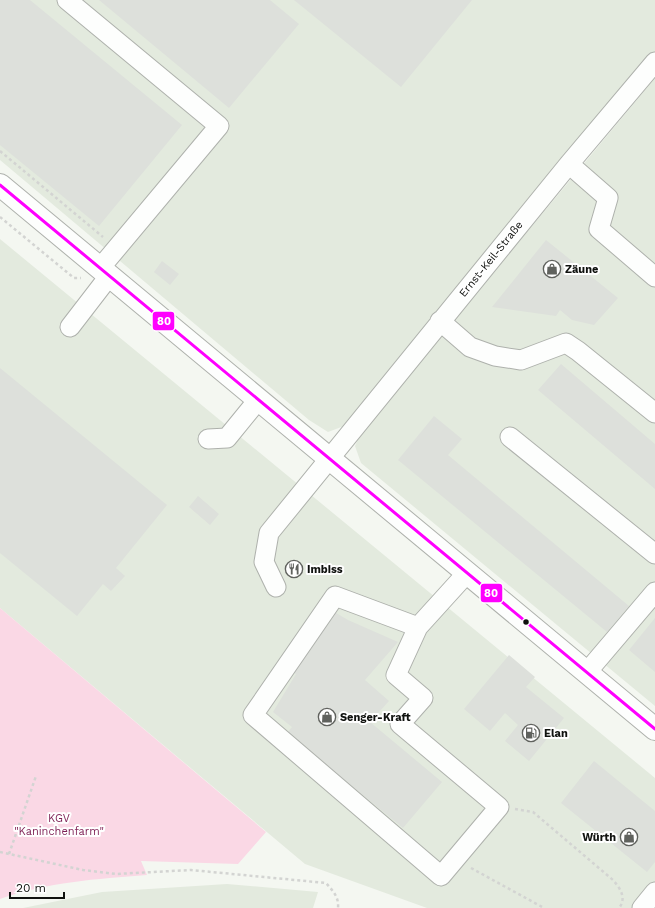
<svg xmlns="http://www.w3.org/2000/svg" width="655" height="908" viewBox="0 0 655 908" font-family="'Work Sans',sans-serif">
  <rect width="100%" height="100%" fill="#f4f7f1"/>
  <!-- built -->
  <path fill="#e3eade" d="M0,0h655v52l-311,374 -16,6 -19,-12 -309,-260z
    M655,78v628l-294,-243 -6,-17 7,-15z
    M0,239l655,539v130h-228l-122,-44 -305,-256z
    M227,884l91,8 -5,16h-290l79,-16z"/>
  <!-- green -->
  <path fill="#fad8e5" d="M0,608l266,224 -28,32 -97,-3 6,14c-50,4 -100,7 -147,24z"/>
  <!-- building -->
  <path fill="#dde0db" d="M0,0h30l152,125 -83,101 -99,-81z
    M99,0h171l29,24 -70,84z
    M294,0h178l-71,87z
    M546,240l72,58 -24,27 -22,-5 -12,-10 -4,6 -64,-9z
    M162,261l17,13 -9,11 -16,-13z
    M561,364l94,80v45l-117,-99z
    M0,368l167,137 -51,63 9,8 -14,15 -8,-7 -26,32 -77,-63z
    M434,416l28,23 -14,16 181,151 -22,26 -209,-172z
    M198,496l21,18 -9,11 -21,-18z
    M331,610l17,10 50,22 -33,38 24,21 -19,21 72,60 -39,46 -116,-95 5,-6 -19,-15 23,-38 -3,-2z
    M655,618v54l-26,-22z
    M509,655l26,22 -9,10 38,31 -35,43 -24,-20 13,-16 -13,-12 -15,18 -26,-22z
    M594,761l61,50v51l-8,10 -86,-69z"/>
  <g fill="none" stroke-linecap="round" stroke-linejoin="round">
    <defs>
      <path id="minor" d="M67,0l152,126 -118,141
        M569,164l39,34 -9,31 56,48
        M440,321l30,26 25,9 26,4 45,-17 12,8 77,62
        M70,327l40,-52
        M510,437l145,117
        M208,439l19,-1 31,-38
        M276,587l-12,-25 5,-29 300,-369 86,-102
        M418,627l-22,48 27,23 -23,26 99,83 -58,69 -188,-161 82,-119 83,31 49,-54
        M587,672l68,-80
        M642,908l13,-16"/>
      <path id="major" d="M0,185l655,544"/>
    </defs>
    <!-- minor casing -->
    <use href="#minor" stroke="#aeb1ac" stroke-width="21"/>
    <!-- major casing -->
    <use href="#major" stroke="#aeb1ac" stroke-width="24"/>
    <!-- path -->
    <path stroke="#d3d4d2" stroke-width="2.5" stroke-dasharray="3 3" stroke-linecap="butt" d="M0,151l103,86
      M0,217l74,61h7
      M515,809l18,3 80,68c7,8 14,18 6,28
      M0,852l83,18 33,4 75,-4 135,13c7,8 13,14 12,25
      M9,854l27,-78
      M471,868l73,40"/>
    <!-- minor -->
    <use href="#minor" stroke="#fdfefd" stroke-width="19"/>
    <!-- major -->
    <use href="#major" stroke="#fdfefd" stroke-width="22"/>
    <defs>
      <path id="bus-1" d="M0,185l655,544"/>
    </defs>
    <!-- bus-1 casing -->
    <use href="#bus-1" stroke="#fff" stroke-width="6"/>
    <!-- bus-1 -->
    <use href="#bus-1" stroke="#f0f" stroke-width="3"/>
  </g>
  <!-- icons -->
  <defs>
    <symbol id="shop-ring" viewBox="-11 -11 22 22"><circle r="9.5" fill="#fff" stroke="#60625e" stroke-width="1.5"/><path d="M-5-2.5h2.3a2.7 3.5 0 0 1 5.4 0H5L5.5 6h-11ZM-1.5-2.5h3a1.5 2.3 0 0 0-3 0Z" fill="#60625e"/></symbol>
    <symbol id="restaurant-ring" viewBox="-11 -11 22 22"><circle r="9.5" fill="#fff" stroke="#60625e" stroke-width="1.5"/><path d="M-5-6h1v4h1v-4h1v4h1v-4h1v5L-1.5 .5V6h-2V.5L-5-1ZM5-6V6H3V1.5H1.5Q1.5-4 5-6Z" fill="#60625e"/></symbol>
    <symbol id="fuel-ring" viewBox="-11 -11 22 22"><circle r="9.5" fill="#fff" stroke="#60625e" stroke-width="1.5"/><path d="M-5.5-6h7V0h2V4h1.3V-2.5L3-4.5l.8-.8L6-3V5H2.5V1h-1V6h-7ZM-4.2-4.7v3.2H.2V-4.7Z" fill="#60625e"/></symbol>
  </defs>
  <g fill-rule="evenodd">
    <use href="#shop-ring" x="542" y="259" width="20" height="20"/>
    <use href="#restaurant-ring" x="284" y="559" width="20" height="20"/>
    <use href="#shop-ring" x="317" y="707" width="20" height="20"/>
    <use href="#fuel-ring" x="521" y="723" width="20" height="20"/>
    <use href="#shop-ring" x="619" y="827" width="20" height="20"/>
  </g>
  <!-- markers -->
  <circle fill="#10120f" stroke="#fff" stroke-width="1.5" cx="526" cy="622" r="3.5"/>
  <g text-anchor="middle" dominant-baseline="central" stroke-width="4" stroke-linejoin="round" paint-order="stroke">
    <!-- street labels -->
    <g font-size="11" fill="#10120f" stroke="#fff">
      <text transform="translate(491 259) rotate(-51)">Ernst-Keil-Straße</text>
    </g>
    <!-- poi labels -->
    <g font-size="11" font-weight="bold" fill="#10120f" stroke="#fff" text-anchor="start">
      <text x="565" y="269">Zäune</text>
      <text x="307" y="569">Imbiss</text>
      <text x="340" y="717">Senger-Kraft</text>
      <text x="544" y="733">Elan</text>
      <text x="616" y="837" text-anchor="end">Würth</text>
    </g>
    <!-- park labels -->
    <g font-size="11" fill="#7d1f54" stroke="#fff">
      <text x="59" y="818">KGV<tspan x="59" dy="13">"Kaninchenfarm"</tspan></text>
    </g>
  </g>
  <g stroke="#fff" stroke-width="1.5">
    <rect x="152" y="311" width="23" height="20" rx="4" fill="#f0f"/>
    <rect x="480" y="583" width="23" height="20" rx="4" fill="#f0f"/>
  </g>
  <g font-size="11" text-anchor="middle" font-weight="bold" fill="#fff">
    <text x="164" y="325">80</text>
    <text x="491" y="597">80</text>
  </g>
  <!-- scale -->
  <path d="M10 892v6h54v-6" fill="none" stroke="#10120f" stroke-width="2"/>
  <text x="16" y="892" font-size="12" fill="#10120f" stroke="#ffffff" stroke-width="3" paint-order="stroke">20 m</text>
</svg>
